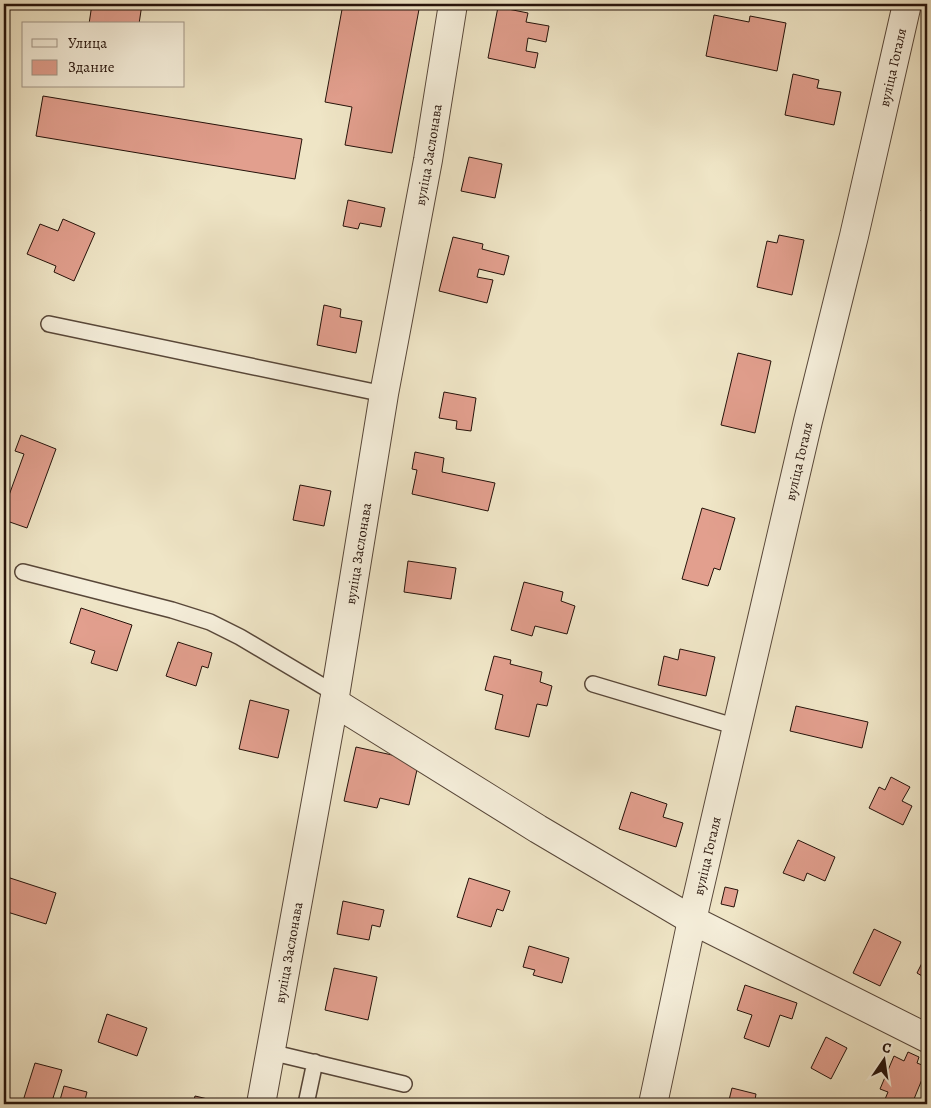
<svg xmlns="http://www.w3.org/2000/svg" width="931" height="1108" viewBox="0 0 931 1108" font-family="Alegreya,serif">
  <rect width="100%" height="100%" fill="#efe5c6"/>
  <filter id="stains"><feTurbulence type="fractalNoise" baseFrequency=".004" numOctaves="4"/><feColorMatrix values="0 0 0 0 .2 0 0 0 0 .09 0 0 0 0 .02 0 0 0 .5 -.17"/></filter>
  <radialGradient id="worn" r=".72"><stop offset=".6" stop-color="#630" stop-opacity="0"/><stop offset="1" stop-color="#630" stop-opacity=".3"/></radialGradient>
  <!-- building -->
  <path fill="#e29f8e" stroke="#25120a" d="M92,4h50l-3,20h-50z
    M343,4h77l-28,149 -47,-8 7,-38 -27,-5z
    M498,7l30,6 -2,9 23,4 -3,16 -18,-4 -2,13 12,2 -3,15 -47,-10z
    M714,15l35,7 1,-6 36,7 -9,48 -71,-15z
    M793,74l26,6 -2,8 24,4 -7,33 -49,-10z
    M43,96l259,43 -7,40 -259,-43z
    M469,157l33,7 -7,34 -34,-7z
    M927,195v18l-6,-2z
    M348,200l37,8 -4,19 -21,-4 -2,6 -15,-3z
    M63,219l32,14 -21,48 -20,-9 2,-6 -29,-12 13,-30 18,7z
    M779,235l25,5 -12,55 -35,-8 10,-46 10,2z
    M453,237l30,7 -1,5 27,7 -5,19 -25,-6 -2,8 16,3 -6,23 -48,-12z
    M324,305l17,4 -1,8 22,4 -6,32 -39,-8z
    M738,353l33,8 -16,72 -34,-8z
    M444,392l32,6 -5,33 -15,-2 1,-8 -18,-3z
    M21,435l35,14 -29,79 -23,-8v-24l4,2 16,-44 -9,-3z
    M415,452l29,6 -2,14 53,11 -7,28 -76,-17 5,-24 -5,-1z
    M300,485l31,6 -7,35 -31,-6z
    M702,508l33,10 -15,52 -6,-2 -6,18 -26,-7z
    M408,561l48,7 -5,31 -47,-7z
    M524,582l39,10 -2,9 14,5 -8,28 -32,-8 -3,10 -21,-6z
    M81,608l51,17 -15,46 -26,-8 4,-12 -25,-8z
    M178,642l34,11 -4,15 -6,-2 -6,20 -30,-10z
    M680,649l35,8 -9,39 -48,-11 6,-29 14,4z
    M494,656l17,4 -1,4 32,8 -2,10 12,4 -5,20 -10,-2 -8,33 -34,-8 8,-34 -18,-5z
    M250,700l39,10 -11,48 -39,-9z
    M796,706l72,16 -6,26 -72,-17z
    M356,747l63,14 -10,44 -29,-7 -3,10 -33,-7z
    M891,777l19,10 -8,14 10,5 -9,19 -34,-17 10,-21 6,3z
    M631,792l36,12 -4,13 20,6 -7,24 -57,-18z
    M798,840l37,17 -10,24 -18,-8 -3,8 -21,-8z
    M4,876l52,17 -10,31 -42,-13z
    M469,878l41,13 -7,20 -6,-2 -6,18 -34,-10z
    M725,887l13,3 -4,17 -13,-3z
    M343,901l41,9 -4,17 -8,-2 -3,15 -32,-6z
    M874,929l27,13 -21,44 -27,-13z
    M529,946l40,12 -7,25 -29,-8 2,-5 -12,-3z
    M927,953v26l-10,-6z
    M334,968l43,9 -9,43 -43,-10z
    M745,985l52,18 -5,16 -12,-4 -11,32 -25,-9 8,-23 -15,-5z
    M107,1014l40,14 -10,28 -39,-14z
    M826,1037l21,11 -16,31 -20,-11z
    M908,1052l11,5 -2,6 10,4 -15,37h-29l5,-12 -8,-3 14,-33 10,5z
    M35,1063l27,7 -9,28 7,2 4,-14 23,6 -3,12h-62z
    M732,1088l24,6 -1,6 12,3v1h-39z
    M195,1096l34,8h-36z"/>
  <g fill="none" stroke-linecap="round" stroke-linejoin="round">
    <defs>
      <path id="service" d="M49,324l335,70
        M23,572l149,38 38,12 30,15 96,57
        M593,684l144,43
        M270,1052l134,32
        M306,1104l9,-42"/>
      <g id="minor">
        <path d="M334,702l204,127 154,91 235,118"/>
        <path id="s1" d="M261,1104l73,-402 50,-308 44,-234 25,-156"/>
        <path id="s2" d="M653,1104l39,-184 116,-499 46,-185 53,-232"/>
      </g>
    </defs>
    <!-- service casing -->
    <use href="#service" stroke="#584739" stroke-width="18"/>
    <!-- minor casing -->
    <use href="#minor" stroke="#584739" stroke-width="30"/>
    <!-- service -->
    <use href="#service" stroke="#f5eeda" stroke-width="15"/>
    <!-- minor -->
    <use href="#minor" stroke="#f5eeda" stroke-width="28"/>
  </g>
  <g text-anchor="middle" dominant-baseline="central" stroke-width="5" stroke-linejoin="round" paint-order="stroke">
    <!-- street labels -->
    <g font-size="14" fill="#25120a" stroke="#f5eeda">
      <text stroke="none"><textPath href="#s2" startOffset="1064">вуліца Гогаля</textPath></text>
      <text stroke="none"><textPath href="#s1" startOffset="964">вуліца Заслонава</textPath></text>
      <text stroke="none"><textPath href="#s2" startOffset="659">вуліца Гогаля</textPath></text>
      <text stroke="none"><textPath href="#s1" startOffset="559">вуліца Заслонава</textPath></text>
      <text stroke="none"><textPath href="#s2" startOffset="254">вуліца Гогаля</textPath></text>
      <text stroke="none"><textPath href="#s1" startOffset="154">вуліца Заслонава</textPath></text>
    </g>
  </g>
  <!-- margin -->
  <rect width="931" height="1108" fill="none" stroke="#efe5c6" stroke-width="20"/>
  <rect x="5" y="5" width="921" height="1098" fill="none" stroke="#25120a" stroke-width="2.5"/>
  <rect x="10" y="10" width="911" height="1088" fill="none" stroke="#25120a"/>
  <!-- legend -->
  <rect x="22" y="22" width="162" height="65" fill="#f5eeda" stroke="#a29687"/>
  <rect x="32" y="39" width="25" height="8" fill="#f5eeda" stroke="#a29687"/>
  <text x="68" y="48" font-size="15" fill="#25120a">Улица</text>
  <rect x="32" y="60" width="25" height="15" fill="#e29f8e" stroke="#a29687"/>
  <text x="68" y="72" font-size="15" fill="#25120a">Здание</text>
  <!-- north arrow -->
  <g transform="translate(884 1060) rotate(13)" stroke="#f5eeda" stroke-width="4" paint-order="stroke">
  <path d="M0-4L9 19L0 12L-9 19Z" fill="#25120a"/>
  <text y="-8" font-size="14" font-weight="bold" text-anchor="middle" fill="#25120a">С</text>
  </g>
  <rect width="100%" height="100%" filter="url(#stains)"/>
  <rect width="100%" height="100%" fill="url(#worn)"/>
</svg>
